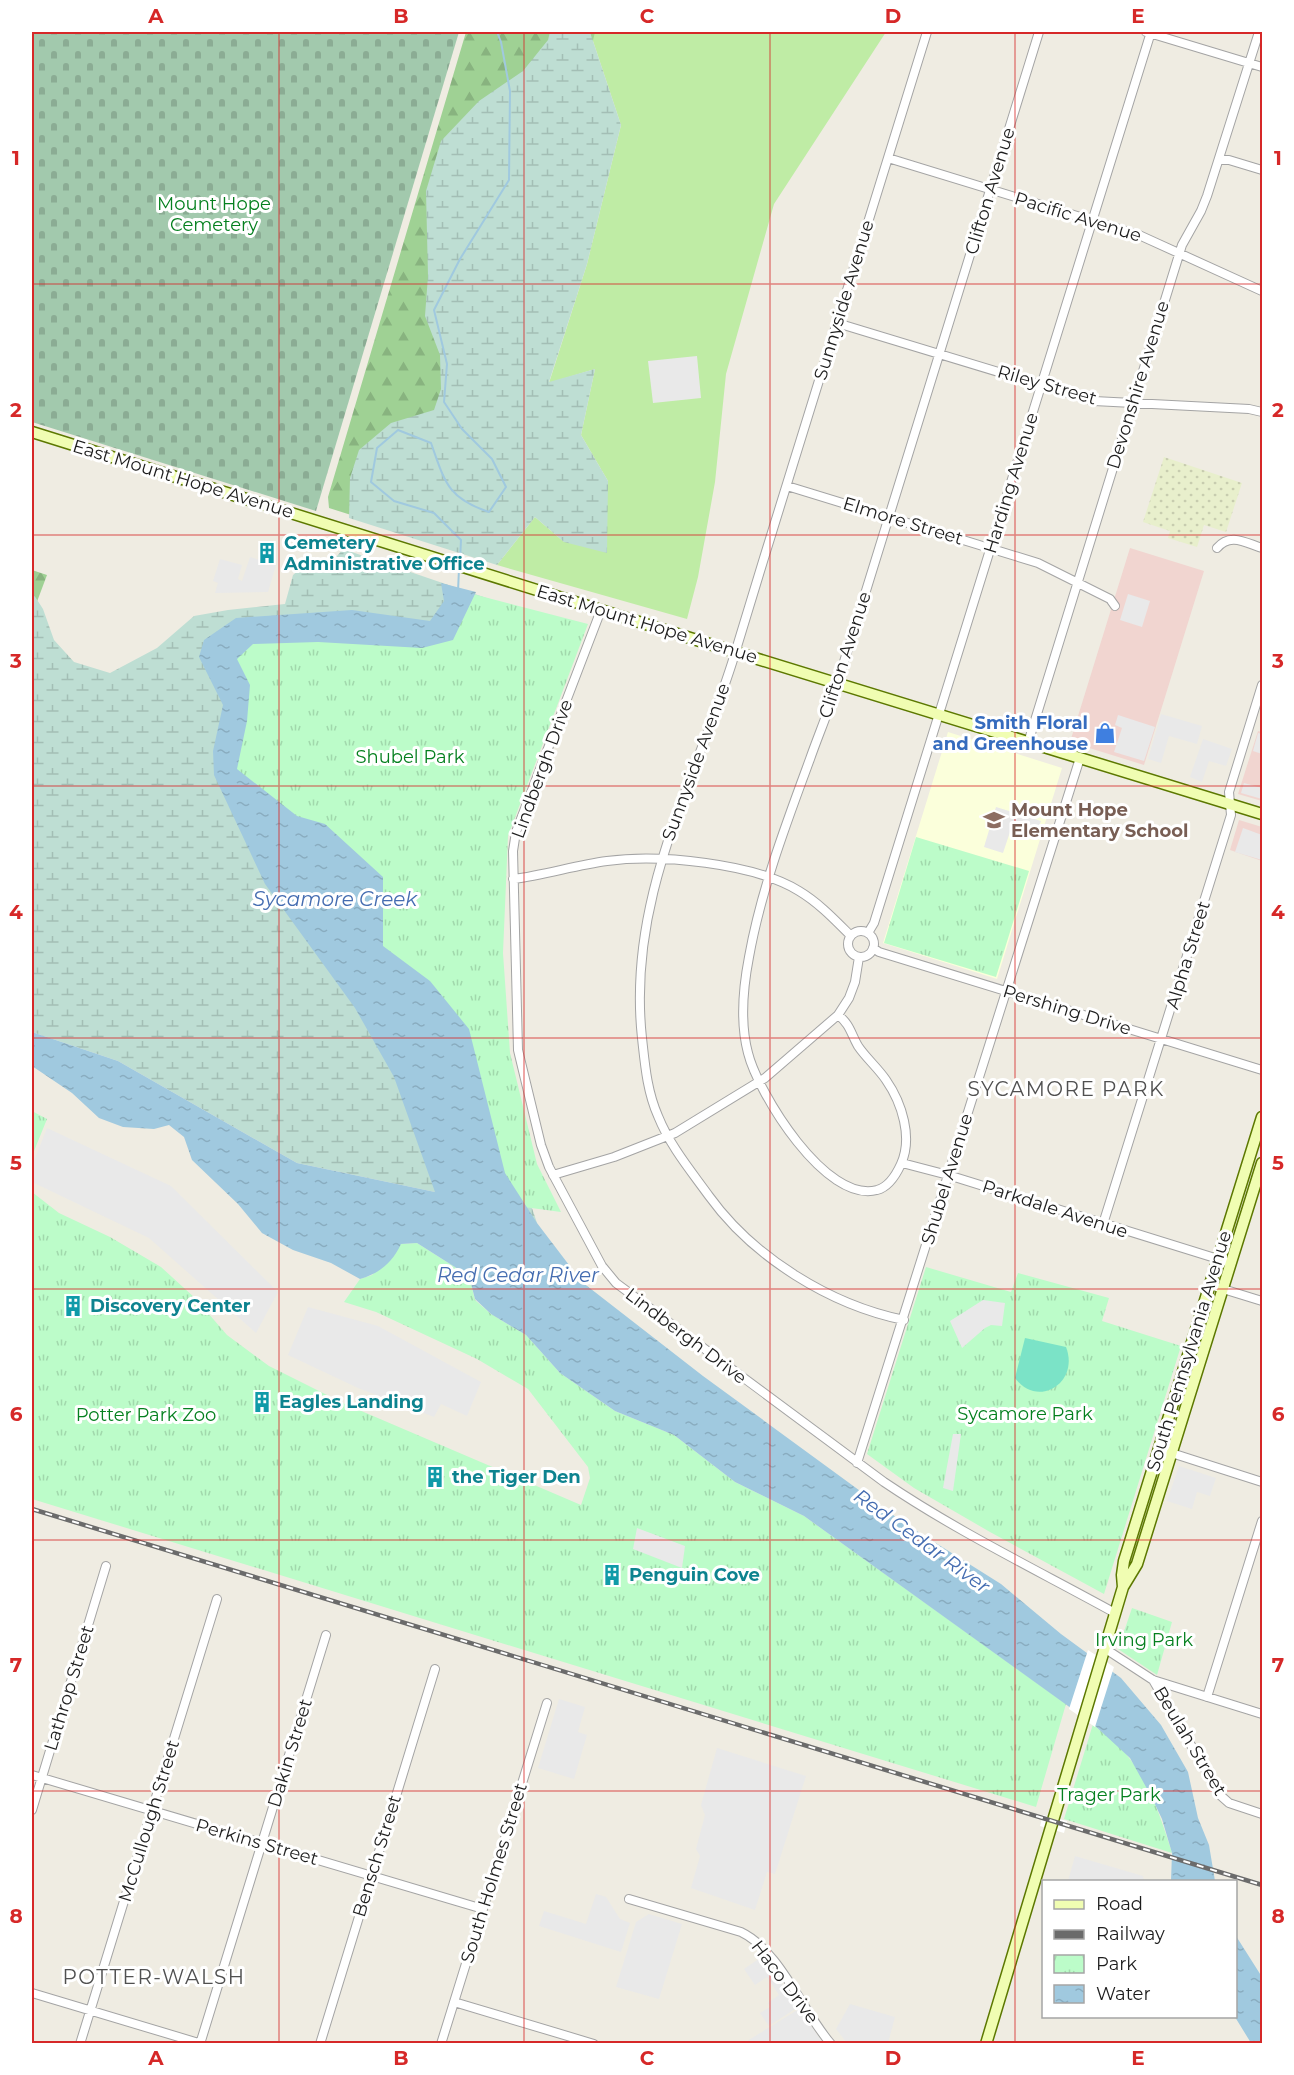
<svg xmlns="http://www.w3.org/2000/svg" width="1294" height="2075" viewBox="0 0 1294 2075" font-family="Montserrat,sans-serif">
  <defs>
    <pattern id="farmland-dots" width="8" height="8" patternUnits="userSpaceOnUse" patternTransform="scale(1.5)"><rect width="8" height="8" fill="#e8efcc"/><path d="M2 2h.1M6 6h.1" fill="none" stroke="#c7ccaf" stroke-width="1.8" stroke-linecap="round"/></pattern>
    <pattern id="forest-firs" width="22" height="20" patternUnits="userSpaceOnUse" patternTransform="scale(1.5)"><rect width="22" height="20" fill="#9fd194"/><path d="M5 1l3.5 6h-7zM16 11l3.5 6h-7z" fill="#88b37f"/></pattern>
    <pattern id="wetland-marsh" width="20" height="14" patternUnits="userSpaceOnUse" patternTransform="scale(1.5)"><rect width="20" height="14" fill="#beded3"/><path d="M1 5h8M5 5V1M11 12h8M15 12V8" fill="none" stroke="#a3beb5"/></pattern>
    <pattern id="cemetery-stones" width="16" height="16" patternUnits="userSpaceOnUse" patternTransform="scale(1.5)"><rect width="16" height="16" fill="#a2c9ad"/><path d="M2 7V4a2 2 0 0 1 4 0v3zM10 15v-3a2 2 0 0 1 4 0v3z" fill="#8bac94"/></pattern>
    <pattern id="park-tufts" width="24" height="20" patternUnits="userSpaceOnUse" patternTransform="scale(1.5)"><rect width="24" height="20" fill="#bcfcc9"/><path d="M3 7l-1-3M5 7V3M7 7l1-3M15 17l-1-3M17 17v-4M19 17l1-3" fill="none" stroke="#a1d8ac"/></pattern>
    <pattern id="water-ripples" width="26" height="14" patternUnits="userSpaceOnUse" patternTransform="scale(1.5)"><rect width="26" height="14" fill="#a0c9df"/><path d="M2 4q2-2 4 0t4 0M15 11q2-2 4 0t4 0" fill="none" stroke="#89acbf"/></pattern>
  </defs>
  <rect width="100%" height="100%" fill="#efece2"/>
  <!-- commercial -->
  <path fill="#f1d5d0" d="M1130,548l74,23 -60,194 -74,-23z
    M1258,731l4,1v69l-24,-7z
    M1239,820l23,7v34l-32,-11z"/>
  <!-- education -->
  <path fill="#fbffdb" d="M948,732l114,36 -65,211 -114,-36z"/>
  <!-- farmland -->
  <path fill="url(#farmland-dots)" d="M1164,457l78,26 -16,49 -22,-7 -7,22 -29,-9 2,-7 -27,-9z"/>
  <!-- grass -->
  <path fill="#bfeca5" d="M590,32h296l-112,172 -48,170 -11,108 -17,95 -11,42 -190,-54 38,-48 29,25 44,-61 -27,-46 14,-66 -46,14 38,-119 34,-139z"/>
  <!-- forest -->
  <path fill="url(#forest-firs)" d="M466,32h129l-118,497 -28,17 -120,-38 -1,-11z
    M32,570l15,5 -15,40z"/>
  <!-- wetland -->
  <path fill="url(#wetland-marsh)" d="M550,32h40l31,93 -34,139 -38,118 46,-13 -14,66 27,46 -1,72 -43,-11 -29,-25 -38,48 -148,-47 1,-40 9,-28 32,-27 43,-13 7,-21 -1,-34 -15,-39 3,-40 -2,-85 15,-50 38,-40 44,-30 25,-31z
    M343,549l223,76 -140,126 92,415 19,57 -102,-31 -138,-29 -179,-102 -86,-29v-440l11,17 11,31 20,22 36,11 47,-25 37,-32 34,-6 57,-6 8,-29 13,-11 25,-1z"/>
  <!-- cemetery -->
  <path fill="url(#cemetery-stones)" d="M32,32h427l-143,479 -284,-89z"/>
  <!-- park -->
  <path fill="url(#park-tufts)" d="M469,593l119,31 -80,212 -5,117 7,100 27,111 24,48 -52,-7 -132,-247 -138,-174 -21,-134 25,-18 199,10z
    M916,837l113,34 -33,106 -112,-34z
    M32,1111l15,8 -15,37z
    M32,1192l27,21 51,24 51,30 34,31 32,37 42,31 76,38 236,101 9,-27 -2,-11 -60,-78 -51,-30 -101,-47 -32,-10 16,-23 12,-4 28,-31 17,-1 52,33 6,24 16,14 35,21 34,38 55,38 59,24 61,47 69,34 262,188 -30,103 -1004,-308z
    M926,1267l85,25 7,-19 91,25 -7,23 79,25 -77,248 -114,-62 -76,-44 -47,-34z
    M1132,1608l40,14 -15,53 -39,-26z
    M1093,1724c12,11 28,22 37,35 21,27 32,62 42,94l-108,-34z"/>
  <!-- pitch -->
  <path fill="#7be3c7" d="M1025,1338l41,9c14,36 -29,62 -51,31z"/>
  <!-- parking -->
  <path fill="#e9e9e9" d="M697,356l4,42 -48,5 -5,-42z
    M250,557l26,8 -8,27 -53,1 3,-10 -5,-2 7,-22 22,6 -4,14 4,2z
    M1128,594l22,7 -8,26 -22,-7z
    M1161,714l41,12 -5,18 -28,-8 -8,27 -13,-4z
    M1118,715l37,12 -11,34 -30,-9 8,-24 -7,-3z
    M1258,733l4,1v20l-9,-3z
    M1203,739l29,10 -6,17 -17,-5 -7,21 -12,-5z
    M1244,783l18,5v11l-21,-6z
    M996,807l45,14 -7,19 -24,-8 -7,21 -19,-6z
    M1243,828l19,7v25l-27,-8z
    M47,1128l124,58 107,106 -22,41 -107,-95 -117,-56v-16z
    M983,1300l22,3 -3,23 -11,-1 -6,3 -23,20 -12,-27z
    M308,1307l70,19 103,56 -14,34 -26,-12 -7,13 -76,-29 -70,-33z
    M953,1434h8l-8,57 -10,-3z
    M1179,1466l37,12 -6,18 -13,-4 -5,17 -25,-8z
    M637,1528l48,18 -3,22 -49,-19z
    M559,1699l26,8 -7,25 9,3 -13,44 -36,-11z
    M717,1748l89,28 -31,98 -8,-2 -12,38 -64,-22 9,-32 -4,-7 9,-34 -4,-10z
    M1075,1856l68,20 1,5h-76z
    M596,1894l10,3 14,22 10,4 -9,29 -82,-26 5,-15 42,13z
    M649,1914l33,10 -23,75 -43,-12 20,-65z
    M763,1956l35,51 -29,19 -9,-13 10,-6 -2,-4 11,-8 -12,-18 -12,8 -11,-16z
    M850,2004l45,13 -7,26h-41l-11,-14z
    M799,2009l24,34h-79z"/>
  <!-- water -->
  <path fill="url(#water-ripples)" d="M441,583l35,9 -23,48 -31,8 -104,-6 -65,2 -16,15 13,26 -3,36 -10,48 60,47 28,8 58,53v69l47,35 39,48 36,144 32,50 45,59 121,94 201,147 97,61 60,50 60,44 40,47 27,47 10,46 11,27 6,36h-44l1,-28 -10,-34 -11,-23 -21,-38 -37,-34 -289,-208 -69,-34 -61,-47 -59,-24 -55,-38 -34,-38 -35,-21 -16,-15 -6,-23 -52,-33 -16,1c-9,19 -21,29 -41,35l-29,-16 -38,-13 -31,-17 -24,-29 -46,-44 -8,-23 -15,-12 -15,4 -31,-2 -24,-9 -27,-25 -40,-27v-34l86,29 179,102 138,29 -41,-115 -39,-69 -90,-124 -51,-109 -1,-24 10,-46 -24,-48 5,-17 32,-22 116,-8 78,11 14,-20z
    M1236,1936l26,41v66h-11l-16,-26z"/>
  <!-- pier -->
  <path fill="#fff" d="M1088,1650l26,17 -19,60 -26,-18z
    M1043,1815l24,6 -3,12 -24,-7z"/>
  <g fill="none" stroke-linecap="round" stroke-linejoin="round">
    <!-- stream -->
    <path stroke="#a0c9df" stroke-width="2" d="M460,561l1,-21 -27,-27 -40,-12 -23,-19 6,-34 21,-18 33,13c14,39 16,55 58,69l17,-25 -14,-28 -30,-30 -18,-27 3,-38 -13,-54 26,-51 49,-79 1,-89 -9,-49 -4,-10
      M458,591l1,-22"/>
    <defs>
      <path id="street" d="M1146,32l116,35
        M888,158l251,77 123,56
        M1219,160h10l33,10
        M837,323l257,78 155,8 13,3
        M787,486l251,77 72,36 5,7
        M1217,548c13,-16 29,-5 45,0
        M601,610l-85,222 -3,19 5,199 23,95 8,22 53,99 14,17 268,199c74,50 153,88 231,131
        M1028,743l154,-498 19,-34 6,-15 52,-164
        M513,879c32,-4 63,-14 94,-18 52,-7 147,2 192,30 20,12 36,29 52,45
        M848 944a13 13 0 1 1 26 0a13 13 0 1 1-26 0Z
        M868,933l6,-10 277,-891
        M873,948l6,4 383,118
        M838,1015c12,9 13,19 20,31 8,12 20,22 28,34 16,23 27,58 15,84 -5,11 -12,23 -24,26 -51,14 -119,-97 -129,-137 -8,-30 -5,-65 1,-96 12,-67 37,-133 61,-198 8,-23 18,-46 25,-69 70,-219 137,-439 204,-658
        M902,1163l46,12 283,88
        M553,1175l61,-18 61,-24 90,-55 73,-63 11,-17 6,-16 4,-25
        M1103,1224l128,-409 -2,-23 33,-107
        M1210,1285l52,16
        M904,1320c-74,-15 -151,-63 -195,-124 -18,-25 -39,-50 -51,-80 -11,-25 -13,-51 -16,-78 -15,-137 50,-250 90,-375 11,-35 21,-70 32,-105 55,-176 109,-351 163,-526
        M1159,1449l103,33
        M857,1463l223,-705
        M1104,1648l49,32 109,34
        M1153,1680l67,115 9,8 33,11
        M1207,1697l55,-176
        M32,1775l451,134
        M32,1810l74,-244
        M629,1899l112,33c38,18 62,80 90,112
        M32,1993l170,51
        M454,2002l140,42
        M80,2044l137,-445
        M200,2044l126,-409
        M320,2044l115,-375
        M441,2044l106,-341"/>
      <path id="secondary" d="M32,432l703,220 527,162
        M1123,1587l14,-23 125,-401
        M986,2044l137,-457 -1,-12 2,-14 138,-444"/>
    </defs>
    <!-- street casing -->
    <use href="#street" stroke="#a4a4a4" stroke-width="10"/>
    <!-- secondary casing -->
    <use href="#secondary" stroke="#5c7800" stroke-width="13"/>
    <!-- street -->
    <use href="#street" stroke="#fff" stroke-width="8"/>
    <!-- secondary -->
    <use href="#secondary" stroke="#f0fdb2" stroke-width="10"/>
    <defs>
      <path id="rail" d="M32,1509l1230,376"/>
    </defs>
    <!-- rail casing -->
    <use href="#rail" stroke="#6b6b6b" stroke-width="4.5"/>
    <!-- rail -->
    <use href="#rail" stroke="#fff" stroke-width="2" stroke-dasharray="7" stroke-linecap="butt"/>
  </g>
  <!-- grid -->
  <path fill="none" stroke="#d62828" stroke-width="1.5" stroke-opacity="0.55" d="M279,32v2012M524,32v2012M770,32v2012M1015,32v2012M32,284h1230M32,535h1230M32,786h1230M32,1038h1230M32,1289h1230M32,1540h1230M32,1791h1230"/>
  <!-- icons -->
  <defs>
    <symbol id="building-bare" viewBox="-9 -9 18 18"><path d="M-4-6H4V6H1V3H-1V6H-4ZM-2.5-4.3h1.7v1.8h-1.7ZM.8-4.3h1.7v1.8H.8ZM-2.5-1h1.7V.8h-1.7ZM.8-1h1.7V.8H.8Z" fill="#0f9aa8" stroke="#fff" stroke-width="2.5" paint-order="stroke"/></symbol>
    <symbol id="shop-bare" viewBox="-9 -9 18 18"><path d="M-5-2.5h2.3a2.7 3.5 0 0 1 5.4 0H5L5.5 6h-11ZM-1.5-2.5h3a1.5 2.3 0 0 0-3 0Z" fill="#3f7fe0" stroke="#fff" stroke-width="2.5" paint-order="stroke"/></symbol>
    <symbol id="school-bare" viewBox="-9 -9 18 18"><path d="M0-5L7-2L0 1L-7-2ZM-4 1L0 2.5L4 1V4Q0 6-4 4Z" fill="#8d6e63" stroke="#fff" stroke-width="2.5" paint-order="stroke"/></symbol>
  </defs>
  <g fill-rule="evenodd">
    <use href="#building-bare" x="252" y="538" width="30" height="30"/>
    <use href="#shop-bare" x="1090" y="718" width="30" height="30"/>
    <use href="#school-bare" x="979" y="805" width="30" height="30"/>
    <use href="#building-bare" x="58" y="1291" width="30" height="30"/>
    <use href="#building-bare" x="247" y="1387" width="30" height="30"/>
    <use href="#building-bare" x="420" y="1462" width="30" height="30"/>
    <use href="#building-bare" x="597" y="1560" width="30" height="30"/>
  </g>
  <g text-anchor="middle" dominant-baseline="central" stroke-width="6" stroke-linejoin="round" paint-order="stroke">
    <!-- street labels -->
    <g font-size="18" fill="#1d1d1d" stroke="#fff">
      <text transform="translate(990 191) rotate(-73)">Clifton Avenue</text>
      <text transform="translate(1078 217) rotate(17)">Pacific Avenue</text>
      <text transform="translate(844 300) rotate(-73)">Sunnyside Avenue</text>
      <text transform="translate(1047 385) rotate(16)">Riley Street</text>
      <text transform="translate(1138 385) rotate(-73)">Devonshire Avenue</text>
      <text transform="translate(183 479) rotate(17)">East Mount Hope Avenue</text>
      <text transform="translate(1011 483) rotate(-73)">Harding Avenue</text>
      <text transform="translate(903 521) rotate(17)">Elmore Street</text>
      <text transform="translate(647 624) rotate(17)">East Mount Hope Avenue</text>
      <text transform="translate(845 655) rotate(-72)">Clifton Avenue</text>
      <text transform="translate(696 762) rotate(-70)">Sunnyside Avenue</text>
      <text transform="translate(542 769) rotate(-70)">Lindbergh Drive</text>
      <text transform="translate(1188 955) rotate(-73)">Alpha Street</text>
      <text transform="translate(1067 1010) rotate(17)">Pershing Drive</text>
      <text transform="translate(947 1179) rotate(-73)">Shubel Avenue</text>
      <text transform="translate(1055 1209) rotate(18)">Parkdale Avenue</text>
      <text transform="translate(686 1336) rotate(37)">Lindbergh Drive</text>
      <text transform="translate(1189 1351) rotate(-73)">South Pennsylvania Avenue</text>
      <text transform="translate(69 1688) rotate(-73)">Lathrop Street</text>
      <text transform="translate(1190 1741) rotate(59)">Beulah Street</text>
      <text transform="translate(290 1753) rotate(-73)">Dakin Street</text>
      <text transform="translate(149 1821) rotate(-73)">McCullough Street</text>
      <text transform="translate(257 1842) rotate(16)">Perkins Street</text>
      <text transform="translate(377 1856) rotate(-73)">Bensch Street</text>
      <text transform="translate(494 1873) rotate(-73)">South Holmes Street</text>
      <text transform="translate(785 1982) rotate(53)">Haco Drive</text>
    </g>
    <!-- park labels -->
    <g font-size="18" fill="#05801f" stroke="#fff">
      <text x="214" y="204">Mount Hope<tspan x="214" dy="21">Cemetery</tspan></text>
      <text x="410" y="757">Shubel Park</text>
      <text x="1025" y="1414">Sycamore Park</text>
      <text x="146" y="1415">Potter Park Zoo</text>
      <text x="1144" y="1640">Irving Park</text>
      <text x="1109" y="1795">Trager Park</text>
    </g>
    <!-- culture labels -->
    <g font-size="18" font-weight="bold" fill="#0d838f" stroke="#fff" text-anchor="start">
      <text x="284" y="543">Cemetery<tspan x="284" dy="21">Administrative Office</tspan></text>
      <text x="90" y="1306">Discovery Center</text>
      <text x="279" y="1402">Eagles Landing</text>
      <text x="452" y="1477">the Tiger Den</text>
      <text x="629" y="1575">Penguin Cove</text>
    </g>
    <!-- shop labels -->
    <g font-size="18" font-weight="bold" fill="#366cbe" stroke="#fff" text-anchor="end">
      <text x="1088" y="723">Smith Floral<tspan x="1088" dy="21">and Greenhouse</tspan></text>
    </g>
    <!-- education labels -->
    <g font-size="18" font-weight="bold" fill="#785e54" stroke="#fff" text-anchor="start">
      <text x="1011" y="810">Mount Hope<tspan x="1011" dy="21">Elementary School</tspan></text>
    </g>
    <!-- water labels -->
    <g font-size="20" font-style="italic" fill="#456db1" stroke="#fff">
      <text x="335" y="899">Sycamore Creek</text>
      <text x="518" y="1275">Red Cedar River</text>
      <text transform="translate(922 1541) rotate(36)">Red Cedar River</text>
    </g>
    <!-- neighbourhood labels -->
    <g font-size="20" letter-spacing="1.5" fill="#505050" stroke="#fff">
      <text x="1066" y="1089">SYCAMORE PARK</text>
      <text x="154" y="1977">POTTER-WALSH</text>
    </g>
  </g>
  <!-- border -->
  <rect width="1294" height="2075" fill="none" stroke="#ffffff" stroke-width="66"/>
  <!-- legend -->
  <rect x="1042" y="1880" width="195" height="138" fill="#ffffff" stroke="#a5a5a5" stroke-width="1.5"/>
  <rect x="1054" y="1900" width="30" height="9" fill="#f0fdb2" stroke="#a5a5a5" stroke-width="1.5"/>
  <text x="1096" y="1910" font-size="18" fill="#1d1d1d">Road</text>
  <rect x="1054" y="1930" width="30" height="9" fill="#6b6b6b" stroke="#a5a5a5" stroke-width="1.5"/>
  <text x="1096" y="1940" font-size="18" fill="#1d1d1d">Railway</text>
  <rect x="1054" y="1955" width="30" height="18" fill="url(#park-tufts)" stroke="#a5a5a5" stroke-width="1.5"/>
  <text x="1096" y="1970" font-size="18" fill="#1d1d1d">Park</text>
  <rect x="1054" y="1985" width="30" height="18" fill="url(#water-ripples)" stroke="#a5a5a5" stroke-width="1.5"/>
  <text x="1096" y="2000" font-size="18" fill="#1d1d1d">Water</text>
  <rect x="33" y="33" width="1228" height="2009" fill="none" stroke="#d62828" stroke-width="2"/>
  <g font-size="20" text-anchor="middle" font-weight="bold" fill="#d62828">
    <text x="156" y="23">A</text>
    <text x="401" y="23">B</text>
    <text x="647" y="23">C</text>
    <text x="893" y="23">D</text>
    <text x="1138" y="23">E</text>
    <text x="16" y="165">1</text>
    <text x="1278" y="165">1</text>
    <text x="16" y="417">2</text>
    <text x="1278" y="417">2</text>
    <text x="16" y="668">3</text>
    <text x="1278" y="668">3</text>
    <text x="16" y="919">4</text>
    <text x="1278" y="919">4</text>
    <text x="16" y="1170">5</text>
    <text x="1278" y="1170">5</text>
    <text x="16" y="1421">6</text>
    <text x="1278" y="1421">6</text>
    <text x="16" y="1672">7</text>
    <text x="1278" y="1672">7</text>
    <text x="16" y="1923">8</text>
    <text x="1278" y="1923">8</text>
    <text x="156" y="2065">A</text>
    <text x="401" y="2065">B</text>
    <text x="647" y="2065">C</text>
    <text x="893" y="2065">D</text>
    <text x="1138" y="2065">E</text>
  </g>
</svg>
